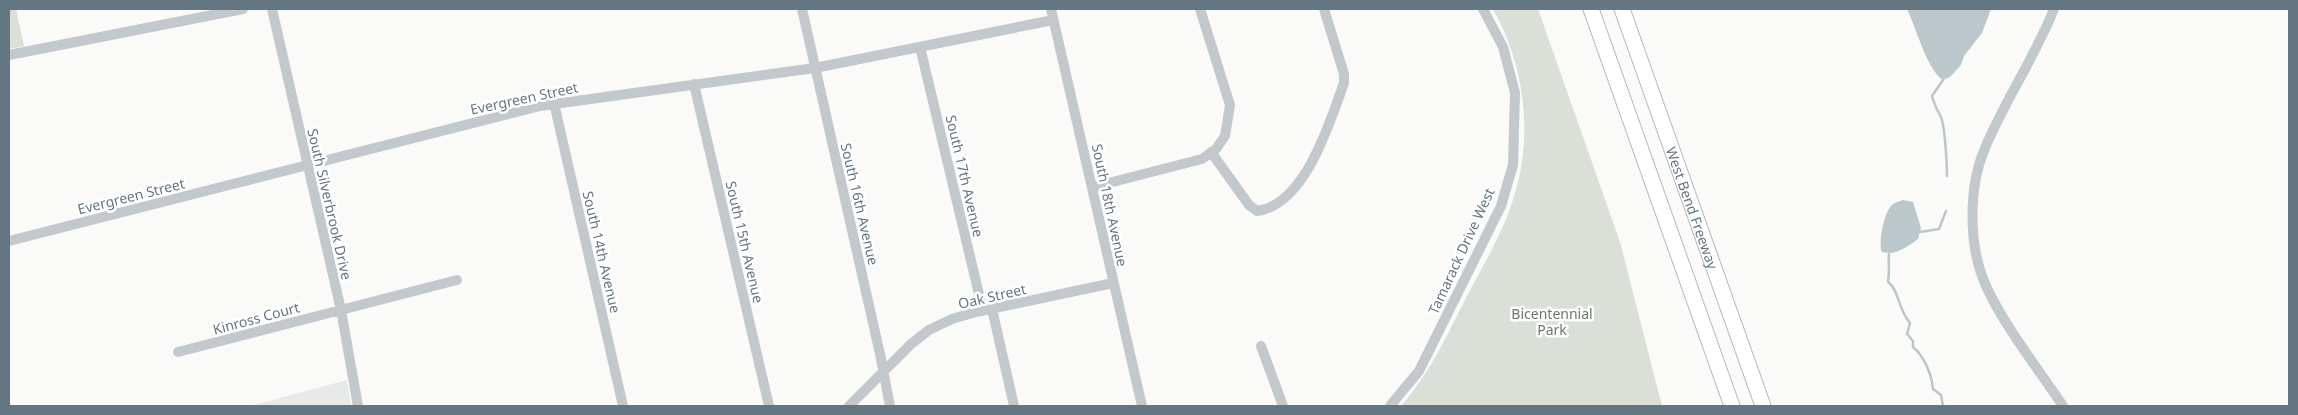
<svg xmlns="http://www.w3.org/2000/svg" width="2298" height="415" viewBox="0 0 2298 415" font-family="'Noto Sans',sans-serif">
  <rect width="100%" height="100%" fill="#fafaf8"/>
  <!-- built -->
  <path fill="#e8e9e9" d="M347,380l4,26h-101z"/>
  <!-- green -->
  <path fill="#dadfd7" d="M9,9h7l8,37 -15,3z
    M1493,9h45l82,233 42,164h-261c30,-35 45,-69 66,-110 16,-30 34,-60 45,-93 22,-64 14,-135 -19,-194z"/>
  <!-- water -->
  <path fill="#bbc7cb" d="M1907,9h84l-9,24 -18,23 -3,9 -11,12 -7,3c-16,-10 -27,-53 -36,-71z
    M1903,200l10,2 8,26 -3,11c-11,8 -23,17 -36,13 -4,-9 2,-40 10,-47 2,-2 8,-4 11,-5z"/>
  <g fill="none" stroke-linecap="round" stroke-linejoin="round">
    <!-- stream -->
    <path stroke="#bbc7cb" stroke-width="2.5" d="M1943,80l-11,16c2,8 5,14 9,21 4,10 6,48 6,59
      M1920,232l19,-3 7,-18
      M1889,254c-1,10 1,18 -1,28 11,8 10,27 22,41l-3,11 6,7v6c11,9 19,28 20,42l8,6 2,11"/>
    <defs>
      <g id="highway">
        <path d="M1591,9l141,397"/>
        <path id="s1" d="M1622,9l141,397"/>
      </g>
    </defs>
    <!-- highway casing -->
    <use href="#highway" stroke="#b4b9bd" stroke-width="17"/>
    <!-- minor -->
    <path stroke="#c3c8cc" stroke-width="10" d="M272,9l69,301 17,96
      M802,9l78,345 10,52
      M1051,9l91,397
      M2054,9c-19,48 -49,91 -69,139 -17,40 -17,100 2,140 18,39 52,82 76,118
      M920,47l63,264
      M9,55l234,-46
      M694,84l75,322
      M554,103l69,303
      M1211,152l38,53 8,6c48,-6 73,-89 87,-128v-9l-20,-65
      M1093,187l109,-28 14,-10 9,-13 5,-31 -30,-96
      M9,241l531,-135 275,-38 238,-48
      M992,309l22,97
      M1261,346l22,60
      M178,352l279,-72
      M849,406l62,-62 18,-14 23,-11 24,-7 137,-29
      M1390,406l29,-35 82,-165 12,-41 2,-72 -12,-46 -20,-38"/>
    <!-- highway -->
    <use href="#highway" stroke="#fff" stroke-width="15"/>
  </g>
  <g text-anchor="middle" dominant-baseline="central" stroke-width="5" stroke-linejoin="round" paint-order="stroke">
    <!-- street labels -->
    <g font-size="14" fill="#657683" stroke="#fff">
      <text transform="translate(524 98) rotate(-12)">Evergreen Street</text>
      <text transform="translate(965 176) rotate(77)">South 17th Avenue</text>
      <text transform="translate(131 196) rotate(-14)">Evergreen Street</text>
      <text transform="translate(330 204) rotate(77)">South Silverbrook Drive</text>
      <text transform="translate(860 204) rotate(77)">South 16th Avenue</text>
      <text transform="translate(1110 205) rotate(78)">South 18th Avenue</text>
      <text stroke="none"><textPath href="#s1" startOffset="211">West Bend Freeway</textPath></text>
      <text transform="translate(745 242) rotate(77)">South 15th Avenue</text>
      <text transform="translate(1461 251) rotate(-65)">Tamarack Drive West</text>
      <text transform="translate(602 252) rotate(77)">South 14th Avenue</text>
      <text transform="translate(992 296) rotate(-13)">Oak Street</text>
      <text transform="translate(256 318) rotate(-15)">Kinross Court</text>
    </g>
    <!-- park labels -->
    <g font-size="14" fill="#687a64" stroke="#fff">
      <text x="1552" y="313">Bicentennial<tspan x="1552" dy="16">Park</tspan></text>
    </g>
  </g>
  <!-- border -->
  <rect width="2298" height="415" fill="none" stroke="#657683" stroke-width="20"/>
</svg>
